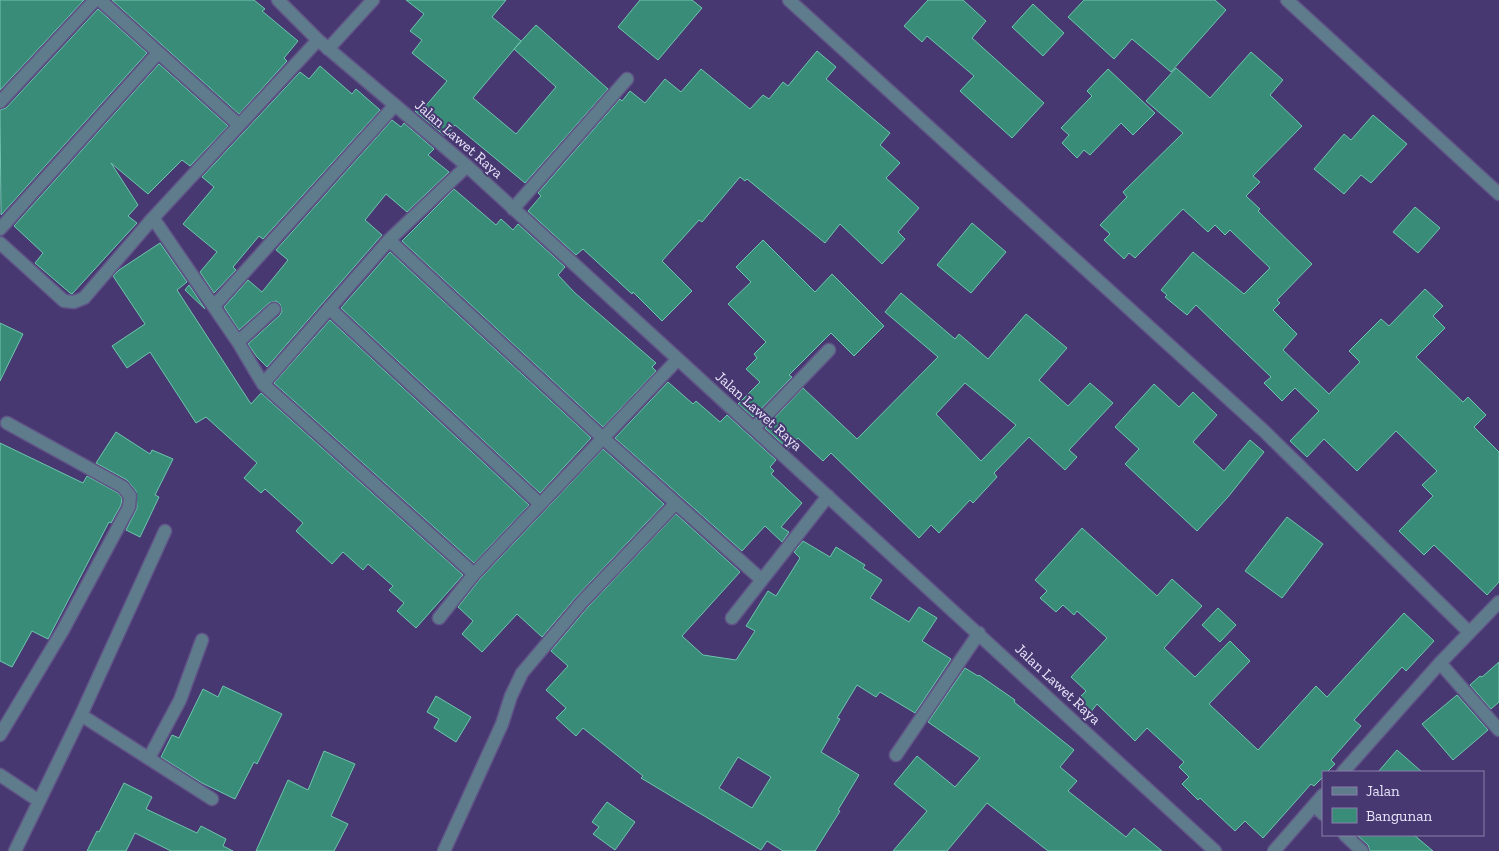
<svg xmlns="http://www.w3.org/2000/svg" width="1499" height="851" viewBox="0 0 1499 851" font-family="'Zilla Slab',serif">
  <rect width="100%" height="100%" fill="#473871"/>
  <!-- building -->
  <path fill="#398c77" stroke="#6ec6ad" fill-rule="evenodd" d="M0,0h84l-84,90z
    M112,0h142l11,9 -3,2 36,30 -14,17 3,3 -48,53z
    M406,0h100l-14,17 29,24 -48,57 43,36 40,-47 -42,-38 22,-24 72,64 -83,94 -70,-58 -10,11 -30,-25 4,-5 4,3 24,-28 -35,-28 10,-13 -12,-9 14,-17z
    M640,0h52l10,8 -44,52 -40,-33z
    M928,0h35l23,21 -14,17 72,65 -32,35 -52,-47 14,-15 -47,-40 -5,6 -18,-16z
    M1084,0h131l11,10 -55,62 -39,-33 -18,20 -46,-42z
    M1033,4l31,29 -21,23 -31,-29z
    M98,9l49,44 -146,162 -1,-105 6,-2z
    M817,51l19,16 -10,12 64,54 -10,12 20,18 -14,15 33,30 -21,24 7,7 -23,25 -42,-40 -15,19 -78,-64 -2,2 -5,-4 -38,45 -3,-2 -37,41 30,30 -30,30 -29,-29 -1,2 -49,-45 -7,6 -48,-44 13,-15 -3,-3 82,-94 2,2 8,-10 15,12 20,-24 16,13 20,-23 49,40 13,-14 6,4 14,-17 5,4z
    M1251,52l32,28 -13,15 32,31 -49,50 7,6 -14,14 14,13 -2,2 54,53 -35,36 3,3 -7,7 24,24 -14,16 46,44 31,-32 -11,-11 32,-32 8,7 36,-37 18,17 -10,10 12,12 -29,29 47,45 5,-5 18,18 -12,12 25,25v130l-12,13 -53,-50 -10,10 -25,-24 34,-35 -11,-11 15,-14 -41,-40 -39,40 -33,-32 -17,18 -17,-16 29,-30 -24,-23 -13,13 -18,-18 7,-6 -75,-72 -9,10 -22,-18 2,-2 -6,-5 32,-38 51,42 26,-26 -40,-38 -5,5 -10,-10 -7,7 -25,-23 -48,49 -6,-5 -5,6 -20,-19 6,-6 -10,-9 27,-28 -4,-5 60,-59 -37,-32 30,-33 34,30z
    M159,64l69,62 -38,40 -8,-6 -34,34 -37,-31 27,42 -10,11 9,7 -65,71 -2,-1 -35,-30 8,-10 -29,-27z
    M320,66l32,28 4,-5 24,21 -117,129 -4,-3 -26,31 3,3 -22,23 -14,-21 17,-20 -34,-28 31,-37 -12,-10 98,-105 9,7z
    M1108,69l47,44 -22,22 -12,-12 -31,32 -6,-5 -7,8 -15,-15 7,-8 -8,-7 31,-32 -5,-5z
    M1373,115l34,29 -36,39 -10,-8 -17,19 -30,-25 30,-35 7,6z
    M392,120l9,7 3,-4 30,26 -6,6 21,17 -42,40 -21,-18 -21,26 17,15 -115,132 -10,-10 -9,-13 32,-29 2,-4 -2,-7 -4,-3 -7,2 -30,27 -15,-23 24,-27 14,12 26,-32 -12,-10z
    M454,189l42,36 5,-6 12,11 5,-6 47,43 -7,8 17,18 81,70 -4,4 4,4 -53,56 -201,-186z
    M1415,207l25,21 -22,25 -25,-21z
    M972,223l34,29 -35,41 -34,-28z
    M763,240l52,52 17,-18 52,52 -30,30 -23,-23 -42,42 3,2 -39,40 -15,-13 22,-22 -14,-13 11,-11 -3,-4 12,-12 -38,-38 23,-22 -15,-15z
    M160,243l27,39 -10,8 74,114 10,-11 202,182 -47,53 -19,-17 7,-8 -15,-13 4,-4 -25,-22 -5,6 -20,-18 -11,12 -36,-33 7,-8 -38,-34 -4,4 -17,-15 13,-15 -51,-46 -10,6 -46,-71 -23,16 -15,-22 33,-22 -32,-48 6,-6z
    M390,252l201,186 -51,55 -199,-185z
    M189,285l16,24 -20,-19z
    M901,293l54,46 4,-5 29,25 38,-45 41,34 -28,32 29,26 22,-23 23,20 -44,47 8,7 -12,13 -36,-33 -35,36 3,4 -24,26 -3,-3 -31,33 -8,-8 -12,13 -88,-85 -8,8 -25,-23 -10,11 -23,-21 38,-40 54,51 81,-82 -53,-45zM965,383l51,42 -35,36 -45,-47z
    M330,320l199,185 -55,58 -200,-180z
    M0,323l23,11 -23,47z
    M668,382l25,22 3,-3 24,21 7,-7 49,45 -6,7 4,4 -3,3 31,29 -21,24 8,5 -7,10 -17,-16 -23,25 -127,-113z
    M1154,384l25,23 14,-15 24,23 -24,27 31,29 26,-31 14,12 -36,45 -31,34 -72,-67 14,-15 -24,-22z
    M116,432l34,22 2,-4 21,9 -18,36 4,2 -19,40 -14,-7 11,-22 -1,-17 -9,-11 -31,-17z
    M0,443l83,40 4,-7 31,17 4,5 -1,7 -10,18 -2,-1 -61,117 -16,-8 -20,36 -12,-6z
    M603,449l61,55 -88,93 -34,40 -25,-23 -35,38 -20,-18 11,-13 -15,-14 22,-28z
    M676,514l64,58 -58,64 21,19 33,5 19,-29 -9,-5 22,-35 8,5 24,-38 -6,-6 9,-11 27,16 6,-10 29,18 -2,3 19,12 -12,18 39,24 10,-15 18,11 -15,23 29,18 -36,54 -35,-21 -4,5 -19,-12 -20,33 3,1 -19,33 38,23 -21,35 2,1 -25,40h-32l-16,-10 -6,9 -120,-72 2,-2 -60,-48 -7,8 -20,-18 10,-10 -20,-18 22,-24 -17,-15 37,-44zM738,757l33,20 -19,31 -33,-20z
    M1287,517l36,27 -41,54 -37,-27z
    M1082,528l75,68 15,-17 30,27 -38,42 31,29 35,-36 20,20 -41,43 49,46 58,-64 11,11 77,-84 30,28 -28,30 -4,-4 -48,53 7,6 -30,34 4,4 -8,8h-4v5l-9,9 -3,-2 -48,54 -18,-17 -10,10 -35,-33 -2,2 -16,-16 7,-7 -10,-10 5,-5 -37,-34 -12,13 -38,-37 -7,9 -14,-12 10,-10 -15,-14 36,-39 -30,-27 -3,4 -11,-10 -7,7 -16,-14 7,-7 -12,-11z
    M1218,608l18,17 -16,17 -18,-17z
    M1499,662v40l-8,7 -21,-24 10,-9 2,1z
    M965,668l13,8 1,-1 36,25 -1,2 60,48 -14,17 17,14 -9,10 58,46 8,-9 28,23h-114l-61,-48 -40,48h-54l34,-40 -33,-27 23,-28 38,31 25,-29 -52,-36z
    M223,686l59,28 -25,50 -3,-2 -19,37 -33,-16 -41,-26 11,-22 7,3 24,-49 15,8z
    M1457,695l31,35 -35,30 -31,-36z
    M436,696l35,21 -15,25 -22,-14 5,-9 -12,-7z
    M1397,750l25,22h-44z
    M324,751l31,13 -24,52 17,8 -14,27h-78l32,-71 20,10z
    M124,783l28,14 -6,12 51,24 4,-7 25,13 -3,7 10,5h-62l-36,-18 -9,18h-39l10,-20 2,1z
    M607,802l28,20 -20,28 -22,-16 6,-7 -7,-5z
    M1357,835h57l19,16h-63l-2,-6z"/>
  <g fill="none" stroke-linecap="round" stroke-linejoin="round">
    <defs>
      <path id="minor" d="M100,0l139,125
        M278,0l40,40 149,126 748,685
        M789,0l475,431 205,201
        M1287,0l212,194
        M328,49l45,-49
        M0,102l95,-102
        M513,209l114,-130
        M153,218l85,124 25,42 211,190
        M0,229l158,-176
        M389,240l214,198 159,142
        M0,243l64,58 10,1 10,-4 69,-80 165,-178
        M214,306l181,-201
        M329,308l211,196
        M238,342l36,-33
        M263,384l126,-144 78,-74
        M754,428l75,-78
        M439,618l35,-44 204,-215
        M732,618l96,-122
        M1440,663l59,67
        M81,715l131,84
        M0,735l63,-105 66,-123 1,-11 -7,-9 -116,-64
        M896,755l83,-122
        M149,758l31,-58 22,-60
        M1343,772l97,-109 59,-61
        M0,775l39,26
        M1314,805l9,9
        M1345,835l17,16
        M15,851l66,-136 84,-184
        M444,851l58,-127 9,-28 11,-23 60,-71 94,-99
        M1274,851l49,-56"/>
    </defs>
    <!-- minor casing -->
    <use href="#minor" stroke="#615487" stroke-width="15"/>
    <!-- minor -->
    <use href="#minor" stroke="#5f7c8d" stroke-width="12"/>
  </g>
  <g text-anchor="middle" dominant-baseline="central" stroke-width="4" stroke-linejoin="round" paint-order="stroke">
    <!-- street labels -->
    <g font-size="15" fill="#ebe7fc" stroke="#473871">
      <text transform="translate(459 139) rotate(41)">Jalan Lawet Raya</text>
      <text transform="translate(759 411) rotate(42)">Jalan Lawet Raya</text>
      <text transform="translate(1058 684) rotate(43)">Jalan Lawet Raya</text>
    </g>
  </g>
  <!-- legend -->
  <rect x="1322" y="771" width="162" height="65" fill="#473871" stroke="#897ea9"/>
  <rect x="1332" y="787" width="25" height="8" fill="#5f7c8d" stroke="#897ea9"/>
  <text x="1366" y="796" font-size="15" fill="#ebe7fc">Jalan</text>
  <rect x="1332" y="808" width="25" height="15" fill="#398c77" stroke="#897ea9"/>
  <text x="1366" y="821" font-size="15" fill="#ebe7fc">Bangunan</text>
</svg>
